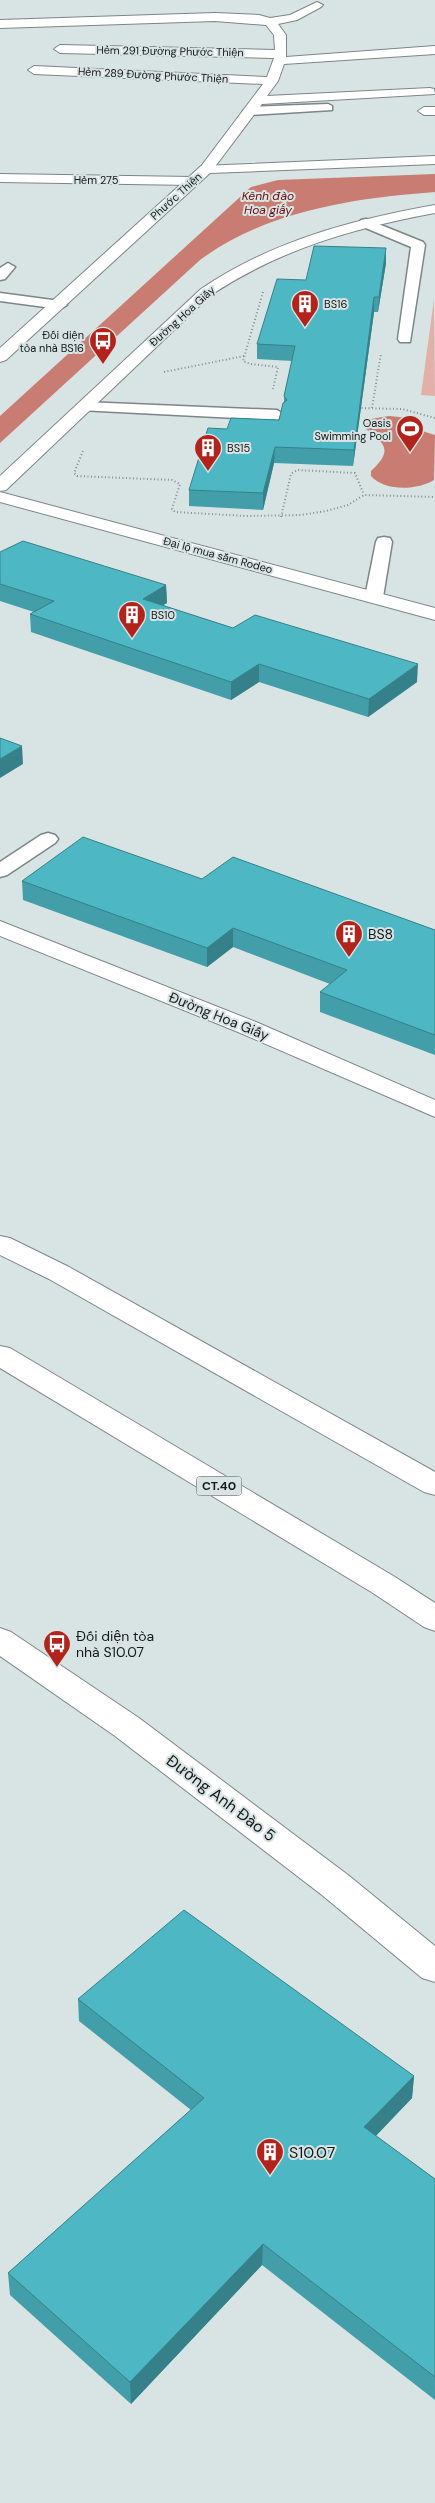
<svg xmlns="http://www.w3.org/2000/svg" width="435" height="2503" viewBox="0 0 435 2503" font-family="'DM Sans',sans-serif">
  <rect width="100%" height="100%" fill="#d8e3e4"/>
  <!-- green -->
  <path fill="#e3b0a8" d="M434,299l1,97 -14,-1z"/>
  <!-- water -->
  <path fill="#c97c71" d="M435,174v18c-81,6 -169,19 -235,68l-200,183v-27l251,-229 27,-7z
    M389,416l20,2 10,6v6l16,5 -1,45c-16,10 -49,12 -63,-4v-5c21,-20 16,-26 -5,-42v-4l5,-6z"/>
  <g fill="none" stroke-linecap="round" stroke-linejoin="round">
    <defs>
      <path id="service" d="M328,104l4,2v4l-83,5 -6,-4 6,-4z
        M366,219l57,23 2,3 -15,97h-10l-2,-3 13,-92 -50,-21 -2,-3 2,-3z
        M8,263l7,4 -10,12 -5,1v-12z
        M0,293l60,8 7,4 -7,4 -60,-8z
        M84,402l193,8 8,5 -8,5 -198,-10 -3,-3 3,-3z
        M384,537l6,1 2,4 -9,55 -3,4h-12l-3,-4 11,-55 2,-4z
        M48,833l7,2 3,4 -3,4 -48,32 -7,2v-15l41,-27z"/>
      <path id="minor" d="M317,2l6,3 -2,2 -24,13 -19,4 8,11v22l149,-11v8l-151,10 -6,17 -11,15 163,-8 4,1 1,5 -173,10 -51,68 -5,1 -7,-4 64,-85 -229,-10 -6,-4 6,-4 233,11 7,-19 -214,-5 -6,-4 6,-4 215,5 -1,-15 -8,-10 -51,-4 -215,7v-8l215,-7 44,2 11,3 20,-3z
        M435,107v8h-11l-6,-4 6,-4z
        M0,174l192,3 7,4 -7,4 -192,-3z
        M435,205v8c-81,15 -155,36 -224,82l-205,195 -6,1v-15l201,-187c71,-48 150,-69 234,-84z
        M0,492l435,116v12l-435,-118z
        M0,921l256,101 179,78v17l-197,-85 -238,-96z
        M0,1628l11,4 128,86 209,157 87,71v36l-13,-4 -100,-83 -207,-159 -115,-80z"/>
      <path id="tertiary" d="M435,156v8l-225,9 -204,187 -6,2v-14l201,-182z"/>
      <path id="motorway" d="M0,1236l10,2 59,29 366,205v23l-11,-3 -375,-213 -49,-24z
        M0,1346l10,2 385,229 40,26v28l-11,-4 -51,-34 -373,-225z"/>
    </defs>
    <!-- service casing -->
    <use href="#service" stroke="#7d8687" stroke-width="3"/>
    <!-- minor casing -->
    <use href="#minor" stroke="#7d8687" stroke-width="2"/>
    <!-- tertiary casing -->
    <use href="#tertiary" stroke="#7d8687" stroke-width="2"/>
    <!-- motorway casing -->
    <use href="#motorway" stroke="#7d8687" stroke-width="2"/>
    <!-- path -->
    <path stroke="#858d8e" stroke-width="2" stroke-dasharray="1 2.5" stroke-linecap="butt" d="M263,292l-20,69 7,3 28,3 -5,22
      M164,372l80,-16
      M358,408l44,1 33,9
      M372,408l9,-55
      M83,451l-9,22 3,3 95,4 8,4 -8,25 3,3 71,4 55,-1 25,-4 22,-6 16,-10 71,2
      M281,517l10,-43 6,-4 58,3 9,22"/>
    <!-- service -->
    <use href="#service" fill="#fff" fill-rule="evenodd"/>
    <!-- minor -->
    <use href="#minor" fill="#fff" fill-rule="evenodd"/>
    <!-- tertiary -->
    <use href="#tertiary" fill="#fff" fill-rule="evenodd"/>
    <!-- motorway -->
    <use href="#motorway" fill="#fff" fill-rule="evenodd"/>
  </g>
  <!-- wall -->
  <path fill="#429ea9" d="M386,263l-8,49h-4l-21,154 -79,-3 -11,47 -74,-4v-16l38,-61 52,-9 5,-18v-6l8,-35 -35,-2v-15l49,-64z
    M0,552l166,33 1,18 -5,2 71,23 184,54 -49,35 -109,-35 -28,18 -200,-68 -1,-18 4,-2 -34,-11z
    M202,879l233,51v125l-115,-43v-20l10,-8 -97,-37 -26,20 -184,-67 -1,-19z
    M78,1999l336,77 -2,22 -36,38 59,43v221l-173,-135 -131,139 -121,-109 -2,-22 183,-163 -112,-89z"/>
  <!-- shaded-wall -->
  <path fill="#368189" d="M386,248v15l-8,49 1,-15z
    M374,297v15l-21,154 1,-16z
    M275,447l-1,16 -11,47v-17z
    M166,585l1,18 -23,13 -1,-17z
    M259,664v18l-28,18v-18z
    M418,664l-1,18 -49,35 1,-18z
    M22,746l1,18 -23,14v-19z
    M233,928v19l-26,20v-19z
    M414,2076l-2,22 -49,51 1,-22z
    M263,2244l-1,21 -131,139 -1,-22z"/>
  <!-- building -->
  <path fill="#4db8c4" stroke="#368189" d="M314,246l72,2 -7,49h-5l-20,153 -79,-3 -12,46 -74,-3 19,-62 19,1 4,-11 48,2 4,-17 4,-3 -3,-4 11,-50 -38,-2 20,-65 29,1z
    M23,541l143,44 -23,14 90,29 22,-13 163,49 -49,35 -110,-35 -28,18 -201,-68 24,-13 -54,-17v-32z
    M0,738l22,8 -22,13z
    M83,837l119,42 31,-22 202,73v105l-115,-43 27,-22 -114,-42 -26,20 -185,-67z
    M184,1910l230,166 -50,51 71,52v198l-172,-133 -133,138 -122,-109 196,-175 -126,-99z"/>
  <!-- icons -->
  <defs>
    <symbol id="building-pin" viewBox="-11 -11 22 30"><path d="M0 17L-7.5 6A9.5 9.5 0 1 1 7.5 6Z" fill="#b2231b" stroke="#d8e3e4"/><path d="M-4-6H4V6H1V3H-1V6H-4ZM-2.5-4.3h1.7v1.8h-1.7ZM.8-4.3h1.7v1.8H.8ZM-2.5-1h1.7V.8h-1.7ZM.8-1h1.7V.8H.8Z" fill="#fff"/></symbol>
    <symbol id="bus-pin" viewBox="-11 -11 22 30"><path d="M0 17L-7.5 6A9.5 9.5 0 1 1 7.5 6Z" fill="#b2231b" stroke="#d8e3e4"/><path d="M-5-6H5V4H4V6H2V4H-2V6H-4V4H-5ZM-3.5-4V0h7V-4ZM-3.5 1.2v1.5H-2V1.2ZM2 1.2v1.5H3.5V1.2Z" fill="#fff"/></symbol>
    <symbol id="stadium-pin" viewBox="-11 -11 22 30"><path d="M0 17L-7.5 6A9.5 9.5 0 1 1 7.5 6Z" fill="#b2231b" stroke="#d8e3e4"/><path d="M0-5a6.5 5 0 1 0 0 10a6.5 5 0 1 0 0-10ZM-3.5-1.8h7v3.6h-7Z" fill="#fff"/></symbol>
  </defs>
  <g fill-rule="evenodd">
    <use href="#building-pin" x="289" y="288" width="32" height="43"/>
    <use href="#bus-pin" x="87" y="325" width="32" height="43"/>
    <use href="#stadium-pin" x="394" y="413" width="32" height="43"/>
    <use href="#building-pin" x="192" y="432" width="32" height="43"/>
    <use href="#building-pin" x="116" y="599" width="32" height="43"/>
    <use href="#building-pin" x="333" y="918" width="32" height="43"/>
    <use href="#bus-pin" x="41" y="1628" width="32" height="43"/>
    <use href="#building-pin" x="254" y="2136" width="32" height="43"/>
  </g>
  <g text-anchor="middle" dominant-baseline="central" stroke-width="4" stroke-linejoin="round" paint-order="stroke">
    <!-- far-street labels -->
    <g font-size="11" fill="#15191a" stroke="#d8e3e4">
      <text transform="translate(170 51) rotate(1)">Hẻm 291 Đường Phước Thiện</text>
      <text transform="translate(153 75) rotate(3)">Hẻm 289 Đường Phước Thiện</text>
      <text x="96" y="180">Hẻm 275</text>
      <text transform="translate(176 196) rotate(-42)">Phước Thiện</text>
      <text transform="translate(182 316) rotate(-42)">Đường Hoa Giấy</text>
      <text transform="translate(218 555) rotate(15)">Đại lộ mua sắm Rodeo</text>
    </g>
    <!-- far-poi labels -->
    <g font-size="11" fill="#15191a" stroke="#d8e3e4" text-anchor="start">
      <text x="324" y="304">BS16</text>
      <text x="84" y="335" text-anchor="end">Đối diện<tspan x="84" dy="13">tòa nhà BS16</tspan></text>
      <text x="391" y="423" text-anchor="end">Oasis<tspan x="391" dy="13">Swimming Pool</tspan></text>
      <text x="227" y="448">BS15</text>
      <text x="151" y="615">BS10</text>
    </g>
    <!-- far-water labels -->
    <g font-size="12" font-style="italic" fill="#6a0907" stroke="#d8e3e4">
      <text x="268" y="196">Kênh đào<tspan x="268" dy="14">Hoa giấy</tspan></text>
    </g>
    <!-- shield labels -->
    <rect fill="#d8e3e4" stroke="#505657" stroke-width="1" x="196.5" y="1476.5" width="45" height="19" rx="4"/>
    <g font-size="12" font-weight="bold" fill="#15191a">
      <text x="219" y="1486">CT.40</text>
    </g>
    <!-- poi labels -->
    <g font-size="14" fill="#15191a" stroke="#d8e3e4" text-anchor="start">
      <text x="368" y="934">BS8</text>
      <text x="76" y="1636">Đối diện tòa<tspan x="76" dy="16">nhà S10.07</tspan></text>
    </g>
    <!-- street labels -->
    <g font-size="14" fill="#15191a" stroke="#d8e3e4">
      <text transform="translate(219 1016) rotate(22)">Đường Hoa Giấy</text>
    </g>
    <!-- near-street labels -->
    <g font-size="16" fill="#15191a" stroke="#d8e3e4">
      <text transform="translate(221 1798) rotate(37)">Đường Anh Đào 5</text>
    </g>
    <!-- near-poi labels -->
    <g font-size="16" fill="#15191a" stroke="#d8e3e4" text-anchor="start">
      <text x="289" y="2152">S10.07</text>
    </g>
  </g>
</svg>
